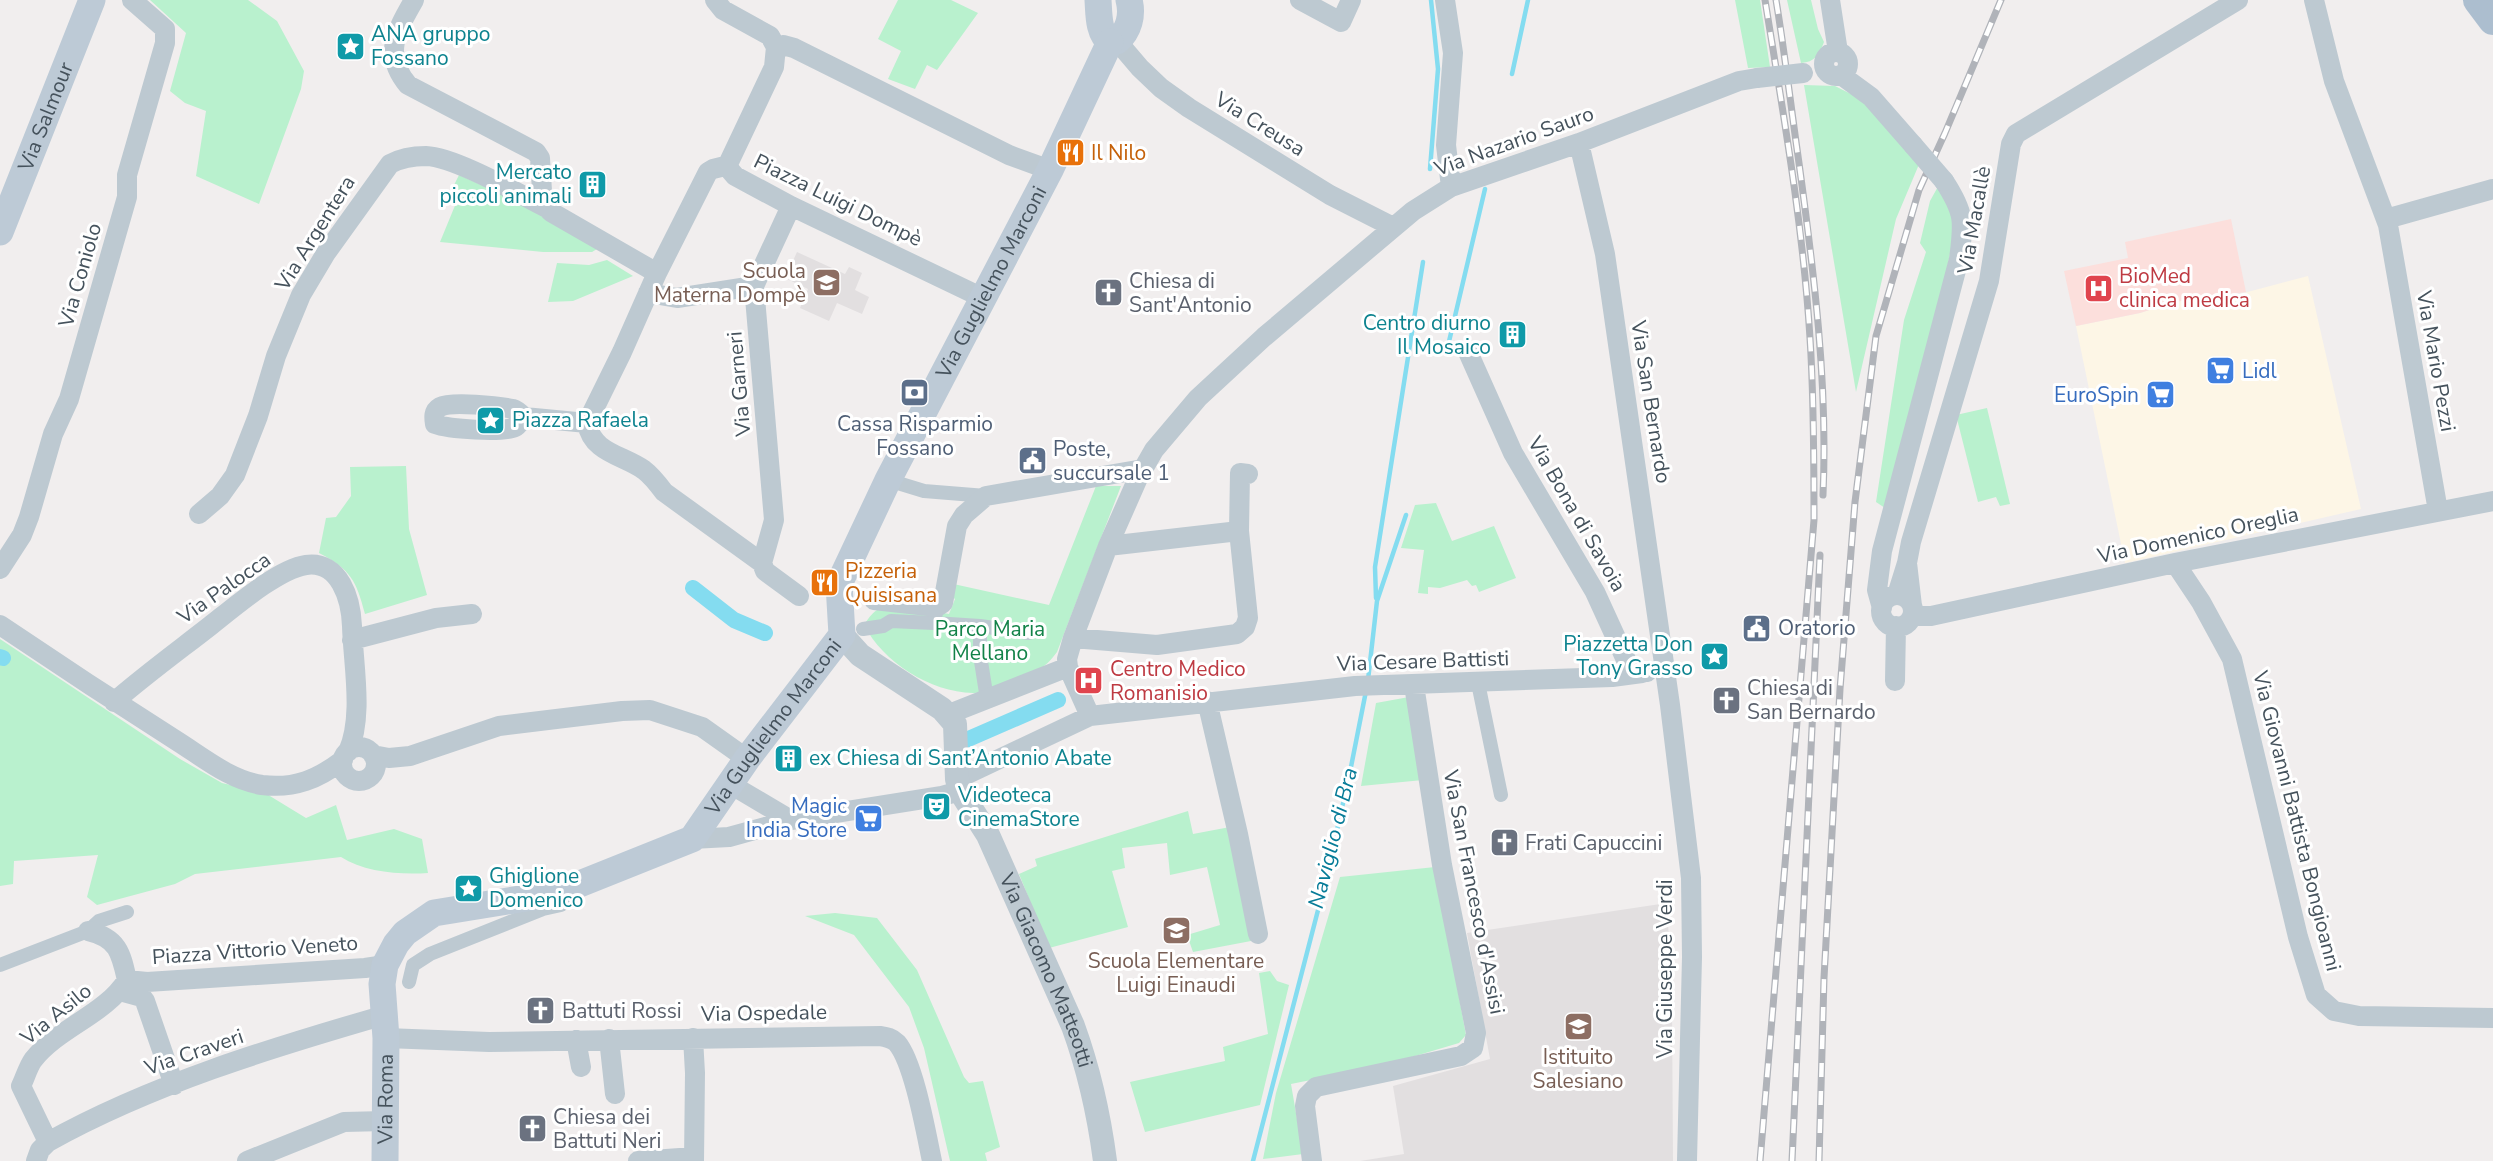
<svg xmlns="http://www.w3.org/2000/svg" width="2493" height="1161" viewBox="0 0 2493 1161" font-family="'Nunito Sans',sans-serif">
  <rect width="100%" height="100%" fill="#f1eeee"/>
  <!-- commercial -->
  <path fill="#fdf6e6" d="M2308,276l53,233 -236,54 -49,-237 64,-13 34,-11 66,-8z"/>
  <!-- education -->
  <path fill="#e2dfe0" d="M797,252l48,22 4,-7 13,6 -7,17 14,7 -7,17 -25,-11 -8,18 -29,-13 8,-19 -23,-11z
    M1667,903l5,101 1,157h-313l44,-7 -11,-68 97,-27 -23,-126z"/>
  <!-- medical -->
  <path fill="#fcdfdc" d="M2231,219l15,73 -72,10 -34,11 -64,13 -12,-55 64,-13 -3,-16z"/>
  <!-- green -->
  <path fill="#b9f1ce" d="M150,0h98l29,21 27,50 -3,18 -42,115 -63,-28 10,-65 -21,-8 -15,-12 16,-58z
    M898,0h53l27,13 -41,57 -10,-5 -12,24 -27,-10 13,-28 -23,-12z
    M1735,0h25l10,67 -22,1z
    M1787,0h24l7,29 6,13c-5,13 -9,20 -23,21z
    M1804,85l31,1 26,13 59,63 -24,57 -40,173z
    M459,175l76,34 62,40 -5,3h-49l-103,-10 21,-51 -8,-4z
    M1940,183l18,32 -20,97 -50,198 -12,-8 28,-182 22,-68 -6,-9 10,-42z
    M607,260l26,16 -60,25 -25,1 9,-39 32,2z
    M1987,408l23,96 -10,2 -4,-9 -18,5 -22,-87z
    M406,466l3,63 18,66 -62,19c-9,-34 -14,-44 -46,-61l7,-35 10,-1 15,-21 -1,-29z
    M1096,486h25l-64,166c-14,19 -20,18 -41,26 -12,5 -31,16 -43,15 -43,-1 -90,-31 -109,-68 4,-6 7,-11 13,-15 14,-7 57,1 72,4l6,-15 -7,-5 1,-11 100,22z
    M1436,503l16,38 42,-15 22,52 -37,14 -3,-7 -4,1 -5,-6 -27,8 -12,-1v7l-10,-1 6,-43 -23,-2 14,-43z
    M0,639l180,120 42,24 43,10 41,25 30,-13 11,35 47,-11 28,10 6,34c-28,2 -64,-1 -87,-16l-146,17 -20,10 -78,21 -10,-8 11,-42 -84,6 -1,23 -13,2z
    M1409,697l14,83 -62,6 15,-83z
    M1188,811l5,23 37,-7 21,114 -58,11 -6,-17 33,-10 -13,-58 -37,8 -3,-32 -45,5 3,20 -13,3 16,56 -79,21 -30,-74 18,-8 -2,-7z
    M1435,867l31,168 -7,8 -74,22 -94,19 12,70 -40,5 13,-66 64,-216z
    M835,913l42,5 40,52 47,107 5,6 14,-2 17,66 -15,6 2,8h-37l-26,-113 -15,-41 -55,-72 -49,-19z
    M1270,971l7,10 12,4 -29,120 -115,27 -15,-50 95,-21 -2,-14 45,-13 -9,-61z"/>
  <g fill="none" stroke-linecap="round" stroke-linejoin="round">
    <!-- stream -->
    <path stroke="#84dcf0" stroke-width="4.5" d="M1512,74l16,-74
      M1430,169l8,-100 -7,-69
      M1447,350l38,-161
      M1376,598l-1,-31 48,-305
      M1368,680l9,-79 29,-86
      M1253,1161l71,-274 25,-110 17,-86"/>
    <!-- canal -->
    <path stroke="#84dcf0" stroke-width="16" d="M693,588l41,32 31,13
      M0,657l3,1
      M966,740l92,-40"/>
    <!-- pedestrian -->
    <path stroke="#bdc9d1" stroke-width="14" d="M888,480l36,11 62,5
      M934,623l46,3
      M863,629l20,-3 8,-5 43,2 3,-16
      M1478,683l23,112
      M986,693l-6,-38v-29l49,7
      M0,965l88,-34 11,-10 28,-9
      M409,982l4,-17 17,-11 113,-45 18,-4"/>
    <!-- minor -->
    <path stroke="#bdc9d1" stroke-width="20" d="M414,0c-17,30 -32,54 -6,85l128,67 4,6 2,33 5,17 4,4 106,61
      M715,0l8,10 47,26 6,11 -2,20 -45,95v7l6,7 56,30 192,92
      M1300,0l41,22 10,-22
      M1445,0l8,53 -7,92 5,42
      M1830,0l8,52
      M2314,0l20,81 54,144 50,286
      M1117,41l23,27 21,20 28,20 141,87 63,32
      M776,47l7,-2 11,3 215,107 41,15
      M1824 64a12 12 0 1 1 24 0a12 12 0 1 1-24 0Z
      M1841,75l30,22 42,48
      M1579,143l26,111 65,451 21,173 1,79 -5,204
      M729,165l-16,4 -5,3 -51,101 -35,79 -35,71c5,30 36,32 57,47 8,6 14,14 20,22l98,71 3,8 34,25
      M2386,219l107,-30
      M648,293l29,5 77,-12
      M1468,352l45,101 82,139 32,70c5,6 11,11 20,10
      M524,417c-4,-4 -7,-7 -11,-8 -14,-3 -62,-8 -73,-2 -7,4 -6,11 -5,17 13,5 68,9 80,3 4,-2 6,-7 9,-10l63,6
      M199,514l21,-18 15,-21 23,-59 18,-60 25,-61 25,-42 64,-89c11,-6 22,-8 36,-8 29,1 93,38 121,52
      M1108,546l131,-15 1,-58 8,1
      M762,563l12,-43 -20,-234 37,-80
      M1907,563l4,-21 78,-261 22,-137 5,-10 222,-134
      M2175,563l26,39 31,57 66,278 18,58 18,16 25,5 134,2
      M0,569l22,-34 7,-18 24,-83 16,-35 58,-202v-22l38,-132v-14l-33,-29
      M1897,595l10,-32 5,43
      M1881 611a16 16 0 1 1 32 0a16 16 0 1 1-32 0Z
      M874,600l63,7 6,-4 14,-77 7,-11 22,-19 157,-27
      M1882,608l-5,-18 5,-39 77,-292c5,-37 6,-46 -15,-78
      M1912,616h19l244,-53 318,-62
      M0,625c59,40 117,78 177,116 27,17 53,39 85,44 33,4 56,-6 81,-25
      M1073,638l84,7 80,-11 8,-7 3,-9 -9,-87
      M352,640l84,-22 36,-4
      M1895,681l1,-55
      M1207,701l31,133 20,100
      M114,702c31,-27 64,-51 96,-76 23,-18 68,-57 96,-61 34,-5 45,35 46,61 1,38 12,90 -4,126
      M949,714l119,-47
      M1090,716l-22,-49 -1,-8 6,-21 35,-92 30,-68 16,-28 44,-52 66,-61 149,-126 38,-24 128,-44 160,-62 18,-3
      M342 764a17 17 0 1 1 34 0a17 17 0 1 1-34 0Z
      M373,755l16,3 21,-2 89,-30 123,-15 28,-1 52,17 45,32
      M957,779l133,-63 265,-30 257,-9 30,-4
      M730,784l61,36 151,-24 18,-5
      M692,839l37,-2 62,-17
      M88,931c30,7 33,22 39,49
      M120,991l22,6 3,4 29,84
      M386,1038l103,4 391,-6c7,1 12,2 17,7 17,20 29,90 35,118
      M693,1038l2,35 -1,88
      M609,1039l6,55
      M576,1040l5,27
      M48,1142l-27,-56c4,-8 7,-19 12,-26 26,-33 72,-45 94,-80l20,2 218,-14 20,-3
      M36,1161l4,-11 8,-8c104,-58 223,-94 337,-127
      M247,1161l97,-39 41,-1
      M638,1161l56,-4
      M1312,1161l-7,-55 2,-10 9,-9 145,-31 12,-8 3,-15 -34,-168 -28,-180"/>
    <!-- tertiary -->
    <path stroke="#bdc9d1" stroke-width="24" id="s1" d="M842,635l18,20 82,54 13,15 2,55 3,12 28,44 85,191c16,44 26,89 32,135"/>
    <!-- secondary -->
    <g stroke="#bdcad6" stroke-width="27">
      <path d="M1098,0c1,14 0,33 12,42l7,-1c12,-10 16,-26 12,-41"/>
      <path id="s2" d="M0,232l92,-232"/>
      <path id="s3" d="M385,1161l1,-123 -4,-54 3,-19 11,-21 9,-11 29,-20 123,-20 135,-54 55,-80 95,-124 -3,-51 49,-104 162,-310 60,-128"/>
    </g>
    <!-- primary -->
    <path stroke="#acbecf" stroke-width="30" d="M2478,0l15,20"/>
    <defs>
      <path id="rail" d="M1776,0c9,54 15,108 23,163 15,110 29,221 24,332
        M1760,1161l54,-641c0,-60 0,-121 -4,-182 -7,-113 -27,-226 -45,-338
        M1792,1161l28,-606
        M1819,1161l5,-183 16,-289 15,-187 21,-166 43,-146 26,-57 56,-133"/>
    </defs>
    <!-- rail casing -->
    <use href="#rail" stroke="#b0b3b9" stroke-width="7"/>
    <!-- rail -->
    <use href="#rail" stroke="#fff" stroke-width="4.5" stroke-dasharray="14" stroke-linecap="butt"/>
    <!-- minor-bridge -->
    <path stroke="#bdc9d1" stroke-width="20" d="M1757,78l46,-5
      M1913,145l31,36"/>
  </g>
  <!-- icons -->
  <defs>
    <symbol id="sight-square" viewBox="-11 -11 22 22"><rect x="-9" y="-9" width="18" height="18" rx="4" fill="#0f9aa8" stroke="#fff"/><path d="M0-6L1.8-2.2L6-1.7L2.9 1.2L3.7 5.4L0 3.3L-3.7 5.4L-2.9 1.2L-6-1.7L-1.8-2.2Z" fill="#fff"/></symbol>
    <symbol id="restaurant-square" viewBox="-11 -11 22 22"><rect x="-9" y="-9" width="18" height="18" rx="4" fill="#e8710a" stroke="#fff"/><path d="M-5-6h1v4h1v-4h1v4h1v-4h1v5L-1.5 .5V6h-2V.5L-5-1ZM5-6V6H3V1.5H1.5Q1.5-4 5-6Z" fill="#fff"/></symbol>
    <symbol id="building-square" viewBox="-11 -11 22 22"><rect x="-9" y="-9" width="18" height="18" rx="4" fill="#0f9aa8" stroke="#fff"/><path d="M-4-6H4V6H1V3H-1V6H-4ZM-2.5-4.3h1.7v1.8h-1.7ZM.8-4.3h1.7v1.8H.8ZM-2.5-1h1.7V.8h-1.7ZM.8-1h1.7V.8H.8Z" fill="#fff"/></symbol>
    <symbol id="school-square" viewBox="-11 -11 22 22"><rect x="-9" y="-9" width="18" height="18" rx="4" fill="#8d6e63" stroke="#fff"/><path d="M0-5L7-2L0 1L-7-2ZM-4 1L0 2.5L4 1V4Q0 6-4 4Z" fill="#fff"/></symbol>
    <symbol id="hospital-square" viewBox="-11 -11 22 22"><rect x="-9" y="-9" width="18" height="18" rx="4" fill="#e0444e" stroke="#fff"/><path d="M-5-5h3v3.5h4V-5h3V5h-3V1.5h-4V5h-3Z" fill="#fff"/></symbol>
    <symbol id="church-square" viewBox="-11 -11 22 22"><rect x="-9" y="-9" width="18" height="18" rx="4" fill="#6b7280" stroke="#fff"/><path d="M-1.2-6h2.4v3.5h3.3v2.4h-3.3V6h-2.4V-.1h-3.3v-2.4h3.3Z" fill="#fff"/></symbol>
    <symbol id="supermarket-square" viewBox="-11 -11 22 22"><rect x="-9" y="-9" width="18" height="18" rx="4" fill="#3f7fe0" stroke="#fff"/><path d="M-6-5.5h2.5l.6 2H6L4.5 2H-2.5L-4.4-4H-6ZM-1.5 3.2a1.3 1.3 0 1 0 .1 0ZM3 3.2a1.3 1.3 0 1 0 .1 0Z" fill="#fff"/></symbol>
    <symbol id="bank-square" viewBox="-11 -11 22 22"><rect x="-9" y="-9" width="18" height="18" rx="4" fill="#5c6f8a" stroke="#fff"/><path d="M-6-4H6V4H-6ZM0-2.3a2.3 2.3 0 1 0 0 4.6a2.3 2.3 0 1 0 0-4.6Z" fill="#fff"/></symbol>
    <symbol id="civic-square" viewBox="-11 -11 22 22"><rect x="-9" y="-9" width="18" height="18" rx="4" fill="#5c6f8a" stroke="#fff"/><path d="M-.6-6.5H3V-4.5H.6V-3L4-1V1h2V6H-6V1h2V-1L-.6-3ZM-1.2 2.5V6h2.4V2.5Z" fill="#fff"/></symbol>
    <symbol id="theatre-square" viewBox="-11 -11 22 22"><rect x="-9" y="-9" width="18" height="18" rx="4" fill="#0f9aa8" stroke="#fff"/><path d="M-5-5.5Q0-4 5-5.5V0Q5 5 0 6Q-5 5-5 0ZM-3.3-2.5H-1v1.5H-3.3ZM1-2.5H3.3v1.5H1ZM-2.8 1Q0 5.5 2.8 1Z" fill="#fff"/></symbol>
  </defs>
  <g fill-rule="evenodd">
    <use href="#sight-square" x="334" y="30" width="33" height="33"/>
    <use href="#restaurant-square" x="1054" y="136" width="33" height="33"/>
    <use href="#building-square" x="576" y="168" width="33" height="33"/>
    <use href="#school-square" x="810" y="266" width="33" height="33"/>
    <use href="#hospital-square" x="2082" y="272" width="33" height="33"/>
    <use href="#church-square" x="1092" y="276" width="33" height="33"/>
    <use href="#building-square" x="1496" y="318" width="33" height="33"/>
    <use href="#supermarket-square" x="2204" y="354" width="33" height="33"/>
    <use href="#bank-square" x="898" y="376" width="33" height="33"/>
    <use href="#supermarket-square" x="2144" y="378" width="33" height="33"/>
    <use href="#sight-square" x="474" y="404" width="33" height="33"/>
    <use href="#civic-square" x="1016" y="444" width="33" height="33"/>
    <use href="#restaurant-square" x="808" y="566" width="33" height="33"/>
    <use href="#civic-square" x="1740" y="612" width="33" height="33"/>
    <use href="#sight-square" x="1698" y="640" width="33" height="33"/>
    <use href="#hospital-square" x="1072" y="664" width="33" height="33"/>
    <use href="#church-square" x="1710" y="684" width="33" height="33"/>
    <use href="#building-square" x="772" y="742" width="33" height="33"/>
    <use href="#theatre-square" x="920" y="790" width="33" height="33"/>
    <use href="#supermarket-square" x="852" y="802" width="33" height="33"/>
    <use href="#church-square" x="1488" y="826" width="33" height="33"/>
    <use href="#sight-square" x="452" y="872" width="33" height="33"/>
    <use href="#school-square" x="1160" y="914" width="33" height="33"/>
    <use href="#church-square" x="524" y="994" width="33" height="33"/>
    <use href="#school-square" x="1562" y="1010" width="33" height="33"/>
    <use href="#church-square" x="516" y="1112" width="33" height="33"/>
  </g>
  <g text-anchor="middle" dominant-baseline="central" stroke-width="6" stroke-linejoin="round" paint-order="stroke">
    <!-- culture labels -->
    <g font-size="21" fill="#0d838f" stroke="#fff" text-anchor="start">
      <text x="371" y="34">ANA gruppo<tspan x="371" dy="24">Fossano</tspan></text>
      <text x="572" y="172" text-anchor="end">Mercato<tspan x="572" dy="24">piccoli animali</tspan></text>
      <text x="1491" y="323" text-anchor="end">Centro diurno<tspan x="1491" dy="24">Il Mosaico</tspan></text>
      <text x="512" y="420">Piazza Rafaela</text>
      <text x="1693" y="644" text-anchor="end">Piazzetta Don<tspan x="1693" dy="24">Tony Grasso</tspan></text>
      <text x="809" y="758">ex Chiesa di Sant’Antonio Abate</text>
      <text x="958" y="795">Videoteca<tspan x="958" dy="24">CinemaStore</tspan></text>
      <text x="489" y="876">Ghiglione<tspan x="489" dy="24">Domenico</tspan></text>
    </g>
    <!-- street labels -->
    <g font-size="21" fill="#45525c" stroke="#fff">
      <text stroke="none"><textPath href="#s2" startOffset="124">Via Salmour</textPath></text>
      <text transform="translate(1260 124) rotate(32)">Via Creusa</text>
      <text transform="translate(1514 141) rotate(-20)">Via Nazario Sauro</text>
      <text transform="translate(838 200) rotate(26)">Piazza Luigi Dompè</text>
      <text transform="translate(1974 220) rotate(-80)">Via Macallè</text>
      <text transform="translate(315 233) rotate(-58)">Via Argentera</text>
      <text transform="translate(80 275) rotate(-74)">Via Coniolo</text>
      <text stroke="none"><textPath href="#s3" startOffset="1182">Via Guglielmo Marconi</textPath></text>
      <text transform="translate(2436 361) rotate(80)">Via Mario Pezzi</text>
      <text transform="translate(739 384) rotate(-95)">Via Garneri</text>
      <text transform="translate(1651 402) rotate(81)">Via San Bernardo</text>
      <text transform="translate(1577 514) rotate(60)">Via Bona di Savoia</text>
      <text transform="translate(2198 535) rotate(-12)">Via Domenico Oreglia</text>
      <text transform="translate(224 588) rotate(-35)">Via Palocca</text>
      <text transform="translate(1423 661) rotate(-2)">Via Cesare Battisti</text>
      <text stroke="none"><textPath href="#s3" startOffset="678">Via Guglielmo Marconi</textPath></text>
      <text transform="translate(2297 821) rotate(76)">Via Giovanni Battista Bongioanni</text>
      <text transform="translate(1474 892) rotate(79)">Via San Francesco d'Assisi</text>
      <text transform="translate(255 950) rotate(-4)">Piazza Vittorio Veneto</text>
      <text transform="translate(1665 969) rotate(-90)">Via Giuseppe Verdi</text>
      <text stroke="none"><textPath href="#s1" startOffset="412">Via Giacomo Matteotti</textPath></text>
      <text transform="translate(764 1013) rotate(-1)">Via Ospedale</text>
      <text transform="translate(56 1014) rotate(-39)">Via Asilo</text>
      <text transform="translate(194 1052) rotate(-19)">Via Craveri</text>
      <text stroke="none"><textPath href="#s3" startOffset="62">Via Roma</textPath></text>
    </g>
    <!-- food labels -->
    <g font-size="21" fill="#c56008" stroke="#fff" text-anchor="start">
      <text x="1091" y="153">Il Nilo</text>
      <text x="845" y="571">Pizzeria<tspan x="845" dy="24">Quisisana</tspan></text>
    </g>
    <!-- education labels -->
    <g font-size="21" fill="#785e54" stroke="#fff">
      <text x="806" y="271" text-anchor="end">Scuola<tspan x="806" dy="24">Materna Dompè</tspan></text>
      <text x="1176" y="961">Scuola Elementare<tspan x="1176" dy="24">Luigi Einaudi</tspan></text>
      <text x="1578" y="1057">Istituito<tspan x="1578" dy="24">Salesiano</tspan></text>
    </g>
    <!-- health labels -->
    <g font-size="21" fill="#be3a42" stroke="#fff" text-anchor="start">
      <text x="2119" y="276">BioMed<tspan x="2119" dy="24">clinica medica</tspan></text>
      <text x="1110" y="669">Centro Medico<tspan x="1110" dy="24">Romanisio</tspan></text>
    </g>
    <!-- worship labels -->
    <g font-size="21" fill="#5b616d" stroke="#fff" text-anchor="start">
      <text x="1129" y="281">Chiesa di<tspan x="1129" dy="24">Sant'Antonio</tspan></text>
      <text x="1747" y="688">Chiesa di<tspan x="1747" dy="24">San Bernardo</tspan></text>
      <text x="1525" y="843">Frati Capuccini</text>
      <text x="562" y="1011">Battuti Rossi</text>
      <text x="553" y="1117">Chiesa dei<tspan x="553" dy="24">Battuti Neri</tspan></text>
    </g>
    <!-- shop labels -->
    <g font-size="21" fill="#366cbe" stroke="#fff" text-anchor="end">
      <text x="2242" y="371" text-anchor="start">Lidl</text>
      <text x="2139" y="395">EuroSpin</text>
      <text x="847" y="806">Magic<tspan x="847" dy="24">India Store</tspan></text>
    </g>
    <!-- service labels -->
    <g font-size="21" fill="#4e5e75" stroke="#fff" text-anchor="start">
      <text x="915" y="424" text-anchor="middle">Cassa Risparmio<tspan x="915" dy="24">Fossano</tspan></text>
      <text x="1053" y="449">Poste,<tspan x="1053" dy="24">succursale 1</tspan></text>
      <text x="1778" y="628">Oratorio</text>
    </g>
    <!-- park labels -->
    <g font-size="21" fill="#128248" stroke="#fff">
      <text x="990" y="629">Parco Maria<tspan x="990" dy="24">Mellano</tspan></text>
    </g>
    <!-- water labels -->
    <g font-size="22" font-style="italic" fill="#077c98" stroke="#fff">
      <text transform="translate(1333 838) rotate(-76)">Naviglio di Bra</text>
    </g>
  </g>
</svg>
